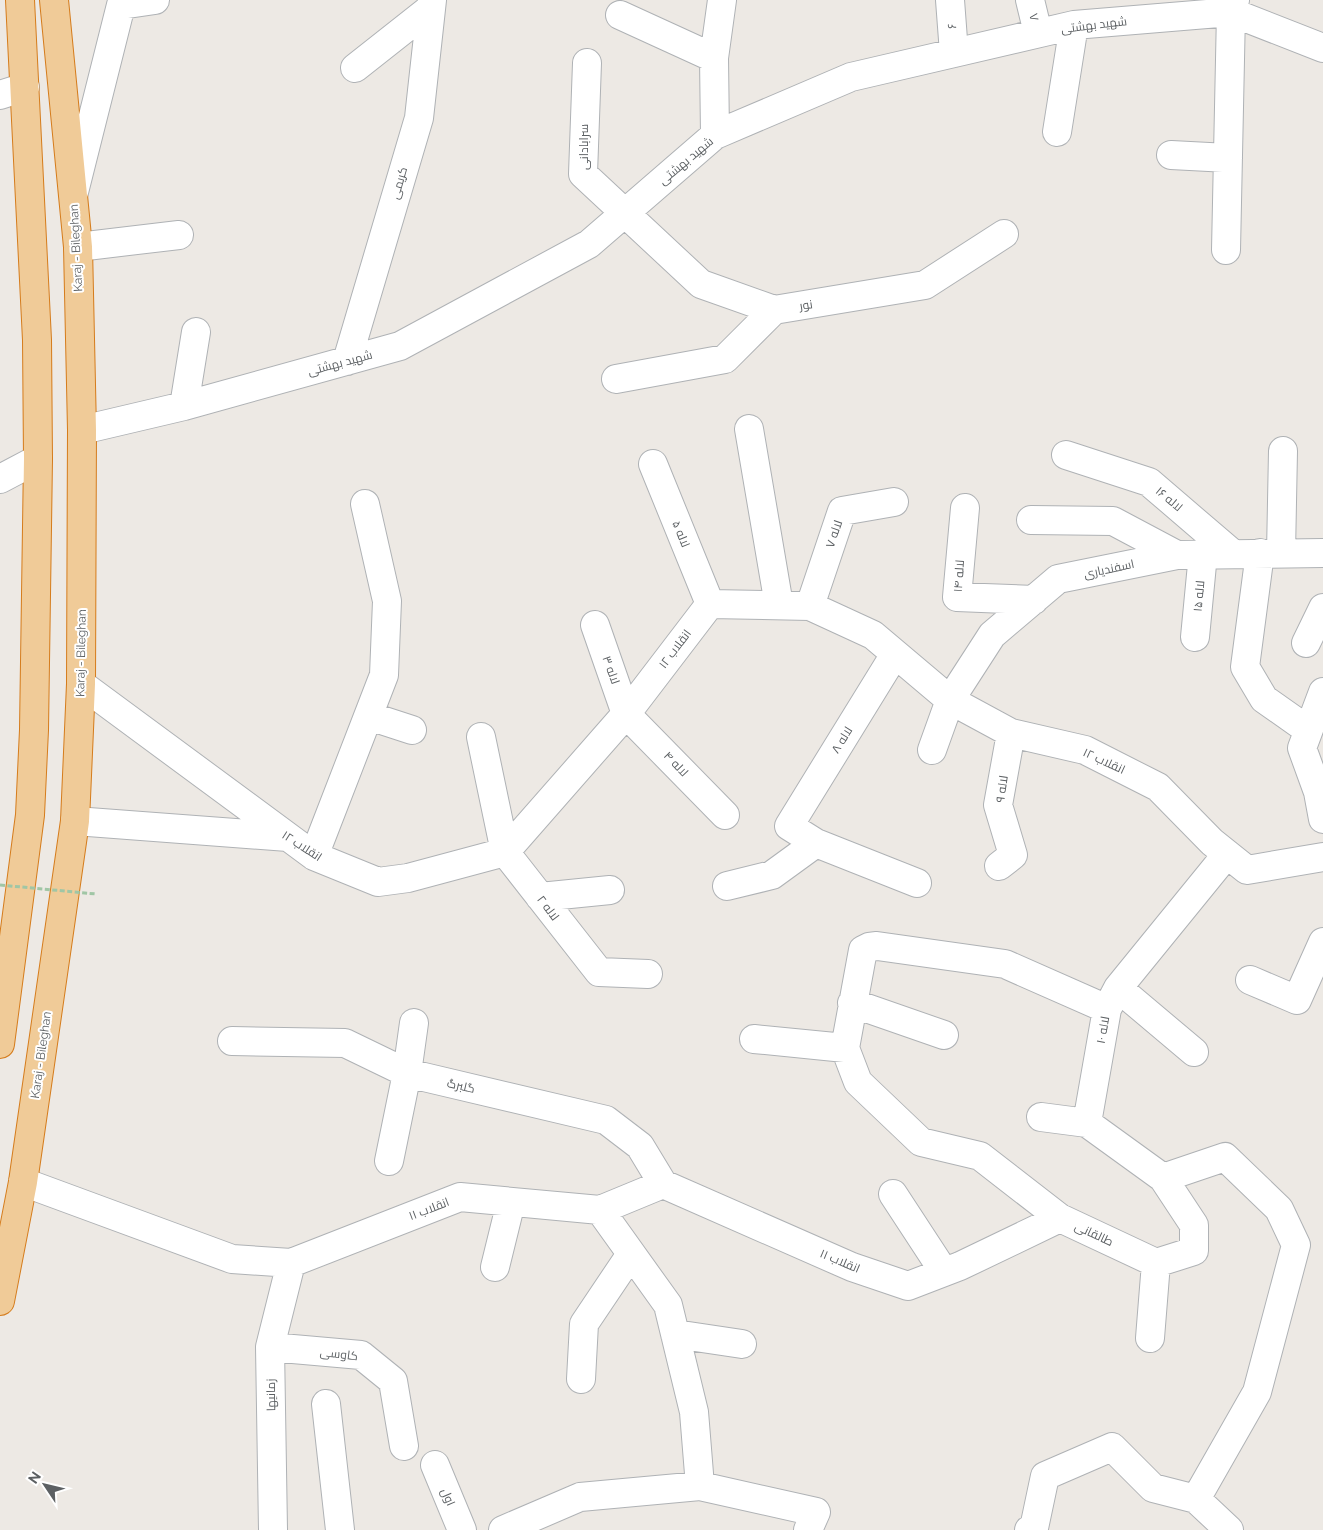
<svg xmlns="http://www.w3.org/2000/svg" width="1323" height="1530" viewBox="0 0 1323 1530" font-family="Raleway,Cairo,sans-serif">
  <rect width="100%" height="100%" fill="#ede9e4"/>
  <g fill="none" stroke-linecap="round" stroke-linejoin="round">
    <defs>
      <path id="minor" d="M950,0l4,53
        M1030,0l8,33
        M620,15l94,43
        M587,63l-4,111 118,110 73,26 151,-25 79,-51
        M355,68l76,-60
        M0,95l25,-8
        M1057,132l17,-107
        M715,135l-1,-77 8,-58
        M1171,155l57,3
        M74,192l47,-187 34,-5
        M78,247l101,-12
        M1226,250l5,-238 4,-12
        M347,361l72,-243 13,-118
        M616,379l109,-20 49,-49
        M184,406l12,-74
        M749,429l30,176
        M82,430l102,-24 216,-60 189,-102 126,-109 136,-58 223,-52 157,-13 92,36
        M1066,455l83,27 84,72
        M653,464l57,140
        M0,479l38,-20
        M965,508l-8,89 77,3
        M1031,520l82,1 64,34
        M1260,553l-15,114 19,32 44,31
        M1281,553l2,-102
        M810,606l32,-95 52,-9
        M595,625l31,89 99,101
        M1195,637l8,-83
        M1306,643l17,-35
        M895,654l-106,172 27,17 101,40
        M81,684l233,172 64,26 30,-4 97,-26 121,-138 84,-110 100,2 63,29 77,65 61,33 74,17 73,37 54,55 35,28 76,-13
        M1323,692l-21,56 16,44 5,27
        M369,716l43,14
        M481,737l24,115 94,120 49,2
        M932,750l18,-50 42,-65 66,-56 119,-24 146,-2
        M75,821l213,16
        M314,856l70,-181 3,-74 -22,-97
        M999,866l14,-11 -15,-50 13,-72
        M727,886l45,-11 44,-32
        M540,897l70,-7
        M1250,980l47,20 26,-58
        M1118,988l76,64
        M852,1003l92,32
        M754,1039l91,9
        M232,1041l113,2 62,30 199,47 34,26 23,38
        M1041,1117l46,6
        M389,1161l18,-88 7,-50
        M1163,1178l62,-21 54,52 17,36 -39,147 -61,107
        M23,1182l209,77 59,4 169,-66 140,13 63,-26 189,83 56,19 52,-20 100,-48 96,45 38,-12v-26l-31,-47 -76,-55 20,-114 11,-21 109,-134
        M893,1194l51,78
        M600,1210l68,95 26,107 6,74
        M1060,1218l-80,-62 -59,-14 -63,-60 -13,-34 18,-98 6,-3 8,-1 128,18 102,45
        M495,1267l16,-65
        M675,1334l67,10
        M1150,1338l6,-75
        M270,1347l91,8 32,26 11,65
        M581,1379l3,-55 47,-70
        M326,1404l14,126
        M435,1465l27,65
        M273,1530l-3,-183 21,-84
        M503,1530l77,-33 120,-11 116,26 -8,18
        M1029,1530l5,-2 11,-52 67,-29 41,41 43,11 33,31"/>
      <path id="highway" d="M0,1044l30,-229 4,-85 4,-271 -1,-119 -17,-340
        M0,1301l23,-119 52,-361 6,-137 1,-254 -4,-183 -24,-247"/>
    </defs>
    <!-- minor casing -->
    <use href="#minor" stroke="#afb2b5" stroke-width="30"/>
    <!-- highway casing -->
    <use href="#highway" stroke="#d57c1c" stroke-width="30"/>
    <!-- minor -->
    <use href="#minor" stroke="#fff" stroke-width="28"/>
    <!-- highway -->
    <use href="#highway" stroke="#f0cb98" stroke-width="28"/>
    <!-- path-bridge -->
    <path stroke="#a0c6a5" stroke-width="3" stroke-dasharray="5 2.5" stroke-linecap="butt" d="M0,885l96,9"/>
  </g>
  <g text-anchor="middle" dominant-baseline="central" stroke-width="4" stroke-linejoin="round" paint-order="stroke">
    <!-- street labels -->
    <g font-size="12" fill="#5c6063" stroke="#fff">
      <text transform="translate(1034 17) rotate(78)">۷</text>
      <text transform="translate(1094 25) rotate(-7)">شهید بهشتی</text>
      <text transform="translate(952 26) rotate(-95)">۶</text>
      <text transform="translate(584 147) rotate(-90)">سرابادانی</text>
      <text transform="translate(686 161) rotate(-40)">شهید بهشتی</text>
      <text transform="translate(399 183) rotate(-74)">کریمی</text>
      <text transform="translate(76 248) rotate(-93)">Karaj - Bileghan</text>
      <text transform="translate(806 305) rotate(-9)">نور</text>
      <text transform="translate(340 363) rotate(-15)">شهید بهشتی</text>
      <text transform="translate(1169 499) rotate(40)">لاله ۱۶</text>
      <text transform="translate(681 534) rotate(68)">لاله ۵</text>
      <text transform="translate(834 534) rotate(-71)">لاله ۷</text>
      <text transform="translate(1109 569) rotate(-12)">اسفندیاری</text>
      <text transform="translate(959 576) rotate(-86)">لاله ۱۴</text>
      <text transform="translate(1199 596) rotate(-85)">لاله ۱۵</text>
      <text transform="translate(675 649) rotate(-53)">انقلاب ۱۲</text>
      <text transform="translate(81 653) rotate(-89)">Karaj - Bileghan</text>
      <text transform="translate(611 670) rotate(70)">لاله ۳</text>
      <text transform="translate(842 740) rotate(-58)">لاله ۸</text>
      <text transform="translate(1104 761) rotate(25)">انقلاب ۱۲</text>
      <text transform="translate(676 764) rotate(46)">لاله ۴</text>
      <text transform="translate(1002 789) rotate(-82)">لاله ۹</text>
      <text transform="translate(302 846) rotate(33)">انقلاب ۱۲</text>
      <text transform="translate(548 908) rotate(53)">لاله ۲</text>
      <text transform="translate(1103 1030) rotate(-80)">لاله ۱۰</text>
      <text transform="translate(41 1055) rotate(-82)">Karaj - Bileghan</text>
      <text transform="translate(461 1086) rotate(13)">گلبرگ</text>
      <text transform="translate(429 1209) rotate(-21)">انقلاب ۱۱</text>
      <text transform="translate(1094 1234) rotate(25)">طالقانی</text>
      <text transform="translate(840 1261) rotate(23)">انقلاب ۱۱</text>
      <text transform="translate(339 1354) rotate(7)">کاوسی</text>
      <text transform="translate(271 1395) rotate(-91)">زمانیها</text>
      <text transform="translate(448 1497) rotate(67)">اول</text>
    </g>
  </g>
  <!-- north arrow -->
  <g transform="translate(45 1485) rotate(305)" stroke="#ffffff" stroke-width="4" paint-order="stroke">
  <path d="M0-4L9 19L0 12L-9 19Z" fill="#5c6063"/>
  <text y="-8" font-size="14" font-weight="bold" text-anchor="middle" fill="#5c6063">N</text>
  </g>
</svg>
